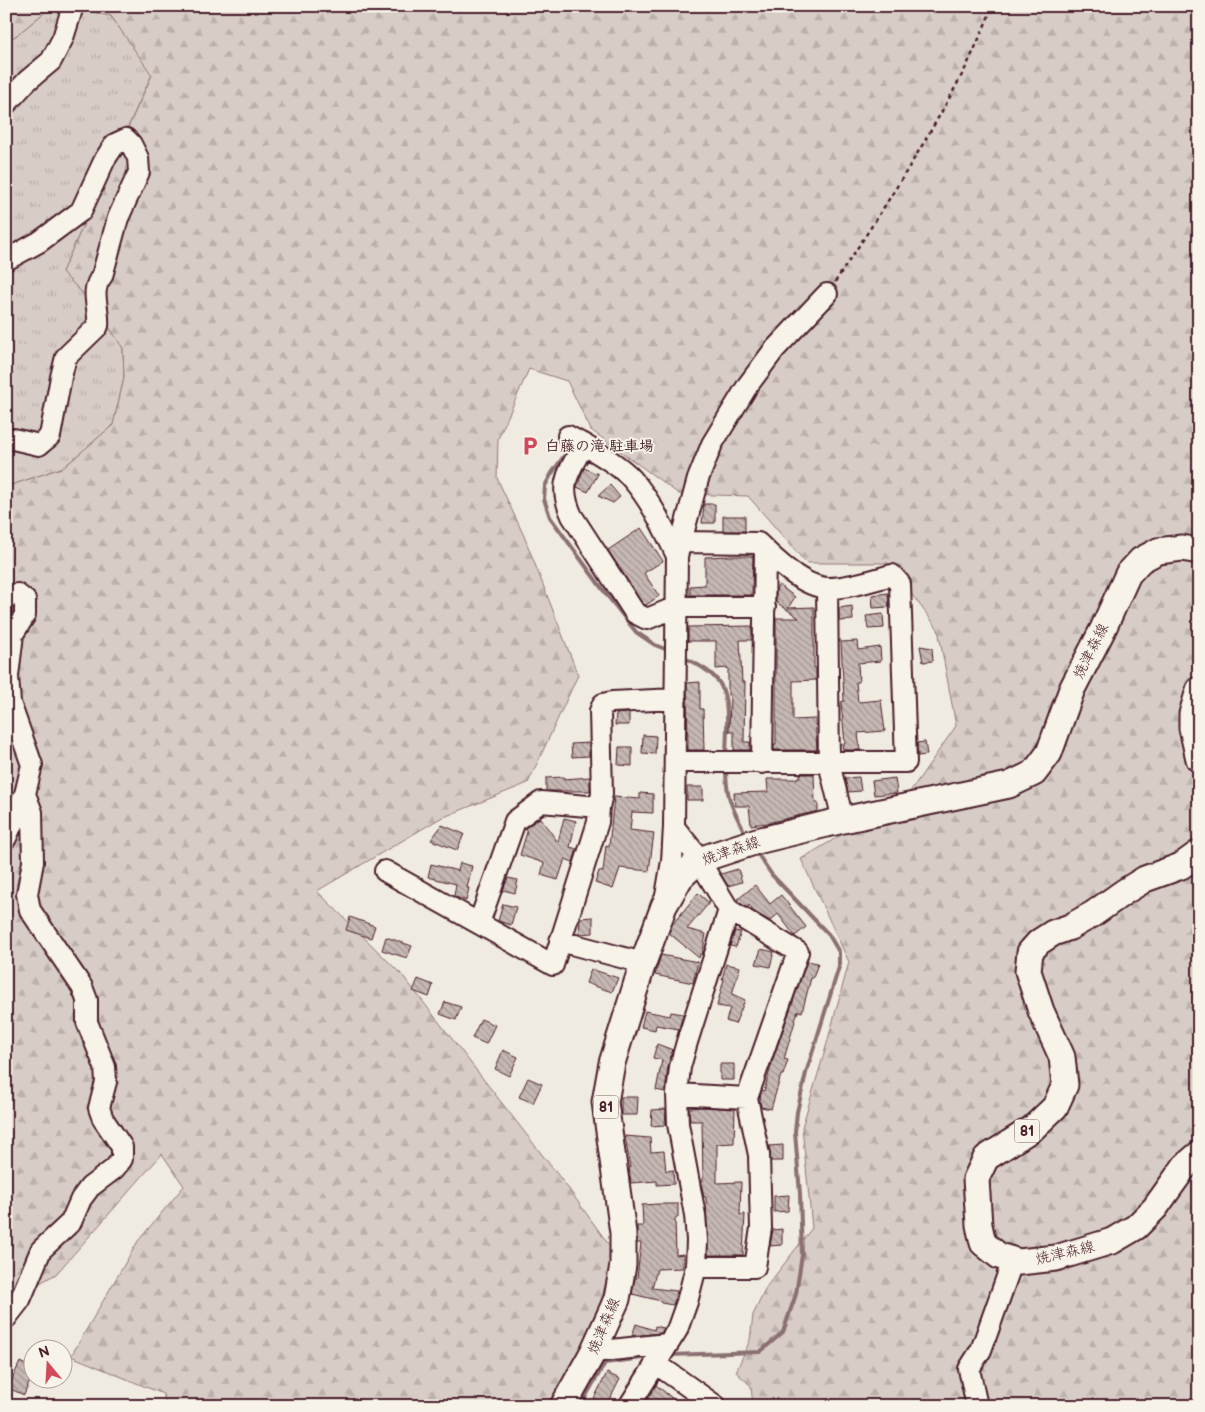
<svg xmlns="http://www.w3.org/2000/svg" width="1205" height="1412" viewBox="0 0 1205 1412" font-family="'Balsamiq Sans','Klee One',sans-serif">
  <defs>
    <pattern id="grass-tufts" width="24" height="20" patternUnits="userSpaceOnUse" patternTransform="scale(1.25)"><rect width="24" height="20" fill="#d8cdc6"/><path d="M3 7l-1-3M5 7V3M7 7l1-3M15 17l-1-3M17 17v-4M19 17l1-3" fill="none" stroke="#bbb0aa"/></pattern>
    <pattern id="forest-firs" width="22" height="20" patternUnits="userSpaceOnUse" patternTransform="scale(1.25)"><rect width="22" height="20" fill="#d8cdc6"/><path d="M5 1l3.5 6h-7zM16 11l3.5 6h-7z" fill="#bbb0aa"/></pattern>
    <pattern id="building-back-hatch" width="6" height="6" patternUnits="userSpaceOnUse" patternTransform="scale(1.25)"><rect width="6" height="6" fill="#c6b8b3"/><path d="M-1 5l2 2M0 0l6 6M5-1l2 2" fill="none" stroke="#a39592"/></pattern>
  </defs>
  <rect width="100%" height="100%" fill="#f0ebe0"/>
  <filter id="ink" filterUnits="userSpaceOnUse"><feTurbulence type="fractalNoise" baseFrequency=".02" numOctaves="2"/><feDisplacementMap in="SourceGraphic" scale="10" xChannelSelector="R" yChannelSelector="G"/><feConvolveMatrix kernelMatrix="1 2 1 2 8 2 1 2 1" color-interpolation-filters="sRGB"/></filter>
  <g filter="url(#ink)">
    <!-- grass -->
    <path fill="url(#grass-tufts)" stroke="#917678" d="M52,6h15l44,10 41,58 -90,198 33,34 28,42 1,30 -11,47 -49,42 -58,20v-446l11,-6z"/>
    <!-- forest -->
    <path fill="url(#forest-firs)" stroke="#917678" d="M6,6h46l-35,29 -11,6z
      M67,6h1132v1400h-446l-2,-20 -15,-14 14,-32 3,-25 14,-29 45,-58 -10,-101 24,-80 23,-85 -48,-103 106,-63 49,-70 -18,-97 -50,-66h-82l-58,-67 -69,-2 -88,-64 -24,-49 -38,-12 -31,70 -1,39 27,58 54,139 -50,108 -89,36 -122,72 86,85 165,212 46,64 -23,86 -44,68h-381l-3,-12 -92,-38 67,-115 46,-55 -22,-32 -106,120 -50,28v-101l6,-15 -6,-57v-642l58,-20 49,-42 11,-47 -1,-30 -28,-42 -33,-34 90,-197 -41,-59z"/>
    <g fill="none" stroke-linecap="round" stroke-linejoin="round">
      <!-- stream -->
      <path stroke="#8b6f72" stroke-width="4" d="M567,452l-15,21 -7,13 -1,13 6,18 56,77 30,38 19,13 15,6
        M683,657c13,7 29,14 37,27 11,19 6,52 6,73
        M726,769c0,30 7,40 20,66
        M669,1355l91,-3 23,-20 13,-38 6,-39 -2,-61 -5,-62 2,-20 9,-39 33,-106v-15l-10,-17 -57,-60 -17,-25
        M580,1406l25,-43 45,-6"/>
    </g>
    <!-- building -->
    <path fill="url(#building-back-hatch)" stroke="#4a1f2b" d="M584,468l14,6 -10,18 -11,-5z
      M610,485l10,12 -7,6 -15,-7z
      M704,504h11v19h-13z
      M723,516h22v15h-22z
      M641,528l22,33 -19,12 15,23 -13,9 -3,-1 -35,-54z
      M732,556h21l-1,39h-62v-9l15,-1v-28z
      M779,585l16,12 -7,11 26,-1v61h2v12l-23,1v39l22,-1 2,31h-43v-6h2v-126h23l-23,-16v-13z
      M888,593l1,14 -16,1 -1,-13z
      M852,606l1,14 -14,1v-13z
      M883,614l1,14 -16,1 -2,-13z
      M752,626v14h-12l2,42h3l-1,60h6v8h-16v-18h-5l1,-37h-2v-27l-12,1v-28h-28v-14z
      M857,641l1,9 22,-3 1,14 -23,2 1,19h-3l2,20 23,-2 4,31 -27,2 2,17h-17l-1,-6h3l-4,-42 3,-1 -3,-59z
      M920,646l12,2 1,13 -10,1z
      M700,682v27h3l1,41h-16l-1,-67z
      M629,713v12h-14l1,-11z
      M643,735l13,1 -1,18 -13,-1z
      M925,742l2,13 -9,1 -1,-13z
      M589,743v13l-17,1 -1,-13z
      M619,747h13v19l-14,-1z
      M800,774h14l1,29h3v8l-51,12 -16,2 -2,-19h-14l-1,-13 34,-1 -1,-13h30v-2h3z
      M564,777v2l26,-2v14h-44v-13z
      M859,777l2,14 -13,1 -3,-14z
      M895,778l2,15 -23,2 -2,-14z
      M687,787h16v13h-16z
      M640,793l13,1v19l-21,-1 -2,18 24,3 -5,38 -29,-3 -7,21 -18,-6 4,-12 4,1 3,-27 3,1 5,-49 26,2z
      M540,818l18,24 6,-24 12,3 -6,26 7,2 -4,13 -8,-3 -7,21 -17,-5 3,-12 -24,-8 7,-23 -2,-4z
      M442,825l22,9 -7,16 -26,-10z
      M460,863l12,3 -5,22h2l-3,13 -12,-5 2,-12 -28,-7 3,-13 27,7z
      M738,869l4,13 -14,4 -7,-12z
      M508,878l10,2 -3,13 -12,-3z
      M755,885l15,19 11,-9 25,32 -11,9 -17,-22 -8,7 -17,-10 -4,-6 -1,3 -8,-5 -3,-3z
      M698,893l11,10 -22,26 19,5 -4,21 -2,-1 -1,4 -30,-25 3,-8z
      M503,904l13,3 -5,18 -13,-4z
      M350,917l25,9 -4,12 -25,-8z
      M593,917v16l-14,1 1,-16z
      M735,931l6,1 -5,15 -6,-1z
      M386,937l26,9 -5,12 -25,-8z
      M761,949l13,3 -4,15 -14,-3z
      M661,955l37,7 -5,21 -38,-8z
      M807,961l11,2 -5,15h-2l-9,34 -4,-1 -14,48 4,1 -5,15h-2l-10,34 -10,-2 -1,-7 1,-7 1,-3 2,1 10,-35z
      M726,964l14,3 -8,27 13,6 -10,24 -9,-3 4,-13 -13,-2 7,-27h-2z
      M591,969l27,9 -6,14 -26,-9z
      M418,979l15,6 -4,12 -16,-6z
      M445,1002l16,5 -5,13 -16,-6z
      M645,1011l25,5 1,-4 12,2 -4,15 -23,-4 -1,5 -14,-3z
      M481,1019l14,6 -9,19 -14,-6z
      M657,1044l16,6 -5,16 -3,26 -9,-2 6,-30 -9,-2z
      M503,1050l15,7 -9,19 -14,-7z
      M720,1064h14v16h-14z
      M528,1078l14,6 -9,19 -14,-6z
      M621,1097h17l-1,18h-16z
      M702,1107l33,2 -1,34 -17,1v39l24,-1 -1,33 5,-1 -2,41h-35l-2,-58h-2l-3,-15 2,-1 -1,-60h-12l-1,-13z
      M666,1109l-1,16 -14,1 1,-16z
      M625,1136l25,2 1,14 13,-1 2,20 7,-1 1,14 -17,1v-4l-26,2 -2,-15h1z
      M783,1145v16h-12l-2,-15z
      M789,1195l-1,16 -14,1v-16z
      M658,1204h20v13l-3,1 1,37 7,-1v14l-26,1 -5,19 25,3 -4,14 -12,-2v-2l-29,-7 3,-16h2l4,-35h-4v-17h6l-1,-21z
      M782,1229v16l-12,1 3,-16z
      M636,1324l18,6 1,-4 9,2 -3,5 -29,3z
      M20,1362l12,6v8l-8,19 -16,-7z
      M607,1373l13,6 -7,14 -8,13h-15z
      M656,1385l26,21h-29l-7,-5z"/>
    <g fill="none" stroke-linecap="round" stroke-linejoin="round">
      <defs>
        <path id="minor" d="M6,104l21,-23 24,-20 12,-23 10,-32
          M6,260l33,-18 42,-31 24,-52 10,-15 11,-5 5,5 7,14 1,14 -21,46 -16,58c-13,15 -2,32 -4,50l-32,31 -5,20 -11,59 -11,9 -26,-6h-7
          M568,436c17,9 52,29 64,43 20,23 32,50 45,77
          M584,444c-15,28 -27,40 -12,72l63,97 12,6 29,-12h89
          M827,588l2,175 14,57
          M6,597l11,-3 8,6v15l-12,19 -5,42 2,27 22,62 -7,29 -19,44
          M676,762h230l-6,-178 -8,-9c-20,5 -42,13 -64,13 -25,-1 -53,-28 -70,-45l-77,-1
          M762,763l3,-213
          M385,871l168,94 45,-143 1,-15 3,-13 -2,-83 3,-7 9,-2 64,-3
          M666,896l6,-35 2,-34
          M479,923l36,-102 26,-19 58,5
          M560,941l83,22
          M677,1094l70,4
          M696,1267h59l6,-39 -2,-73 -12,-57 51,-146 -69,-42 -35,-58 -20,-25 3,-271 21,-77 14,-35 36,-59 26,-35 53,-56
          M6,1318l14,-18 21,-50 30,-28 10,-23 9,-12 24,-18 8,-10v-12l-19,-28 -4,-11 7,-26 -1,-15 -18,-45v-22l-5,-13 -52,-77 -3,-16 6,-32 -1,-50 -7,-18
          M593,1352l74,-8
          M655,1363l61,43
          M629,1406l48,-76 10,-28 9,-35 1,-27 -2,-25 -17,-91 -1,-30 3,-27 7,-25 42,-132
          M977,1406l-8,-37 12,-19 32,-90"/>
        <path id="major" d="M1199,690l-7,24v14l7,31
          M1199,853l-18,13 -36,13 -21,13 -31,22 -23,13 -17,6 -14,9 -9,10 -2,19 13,40 21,46 3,28 -10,22 -22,21 -47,30 -10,21 3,46 4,18 16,13 20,6 37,-4 56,-17 24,-14 19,-19 30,-42 14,-12
          M563,1406l30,-54 24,-53 6,-34v-32l-18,-131 7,-39 31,-100 21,-57 16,-28 19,-18 58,-19 86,-21 166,-35 25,-12 15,-20 23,-64 31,-60 25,-55 13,-14 17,-9 24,-3 17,3"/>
      </defs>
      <!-- minor casing -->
      <use href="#minor" stroke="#4a1f2b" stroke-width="24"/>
      <!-- major casing -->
      <use href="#major" stroke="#4a1f2b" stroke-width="29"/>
      <!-- path -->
      <path stroke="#4a1f2b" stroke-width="2.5" stroke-dasharray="4 4" stroke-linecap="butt" d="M835,282c46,-69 91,-139 130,-213 10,-20 19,-42 28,-63"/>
      <!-- minor -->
      <use href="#minor" stroke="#f7f3e8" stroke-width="20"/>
      <!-- major -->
      <use href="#major" stroke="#f7f3e8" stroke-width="25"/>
    </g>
  </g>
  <!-- icons -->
  <defs>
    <symbol id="parking-bare" viewBox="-9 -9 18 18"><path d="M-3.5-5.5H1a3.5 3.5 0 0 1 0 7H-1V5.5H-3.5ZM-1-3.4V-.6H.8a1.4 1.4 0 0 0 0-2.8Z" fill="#d1495b" stroke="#f7f3e8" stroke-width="2.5" paint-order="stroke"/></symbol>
  </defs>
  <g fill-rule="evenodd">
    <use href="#parking-bare" x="516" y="432" width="28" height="28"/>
  </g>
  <g text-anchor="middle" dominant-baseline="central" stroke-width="4" stroke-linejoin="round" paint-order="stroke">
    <!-- shield labels -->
    <g fill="#f7f3e8" stroke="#7e5f64" stroke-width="1">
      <rect x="593.5" y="1095.5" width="25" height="23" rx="4"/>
      <rect x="1014.5" y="1119.5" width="25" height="23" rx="4"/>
    </g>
    <g font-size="14" font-weight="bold" fill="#4a1f2b">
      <text x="606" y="1107">81</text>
      <text x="1027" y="1131">81</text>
    </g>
    <!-- poi labels -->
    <g font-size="15" font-weight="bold" fill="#4a1f2b" stroke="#f7f3e8" text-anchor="start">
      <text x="545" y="446">白藤の滝 駐車場</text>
    </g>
    <!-- street labels -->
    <g font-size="15" fill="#4a1f2b" stroke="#f7f3e8">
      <text transform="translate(1091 651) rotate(-63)">焼津森線</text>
      <text transform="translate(731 851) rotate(-19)">焼津森線</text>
      <text transform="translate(1065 1253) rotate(-13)">焼津森線</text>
      <text transform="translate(604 1326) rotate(-67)">焼津森線</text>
    </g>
  </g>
  <!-- margin -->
  <rect width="1205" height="1412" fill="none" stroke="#f7f3e8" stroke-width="25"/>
  <rect x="12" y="12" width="1180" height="1387" fill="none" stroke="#4a1f2b" stroke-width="2" filter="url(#ink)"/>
  <!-- north arrow -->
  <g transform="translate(48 1364) rotate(342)"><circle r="24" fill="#f7f3e8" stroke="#b29e9c"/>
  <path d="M0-4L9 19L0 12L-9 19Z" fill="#d1495b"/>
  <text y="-8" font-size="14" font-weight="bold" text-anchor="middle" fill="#4a1f2b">N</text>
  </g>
</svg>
